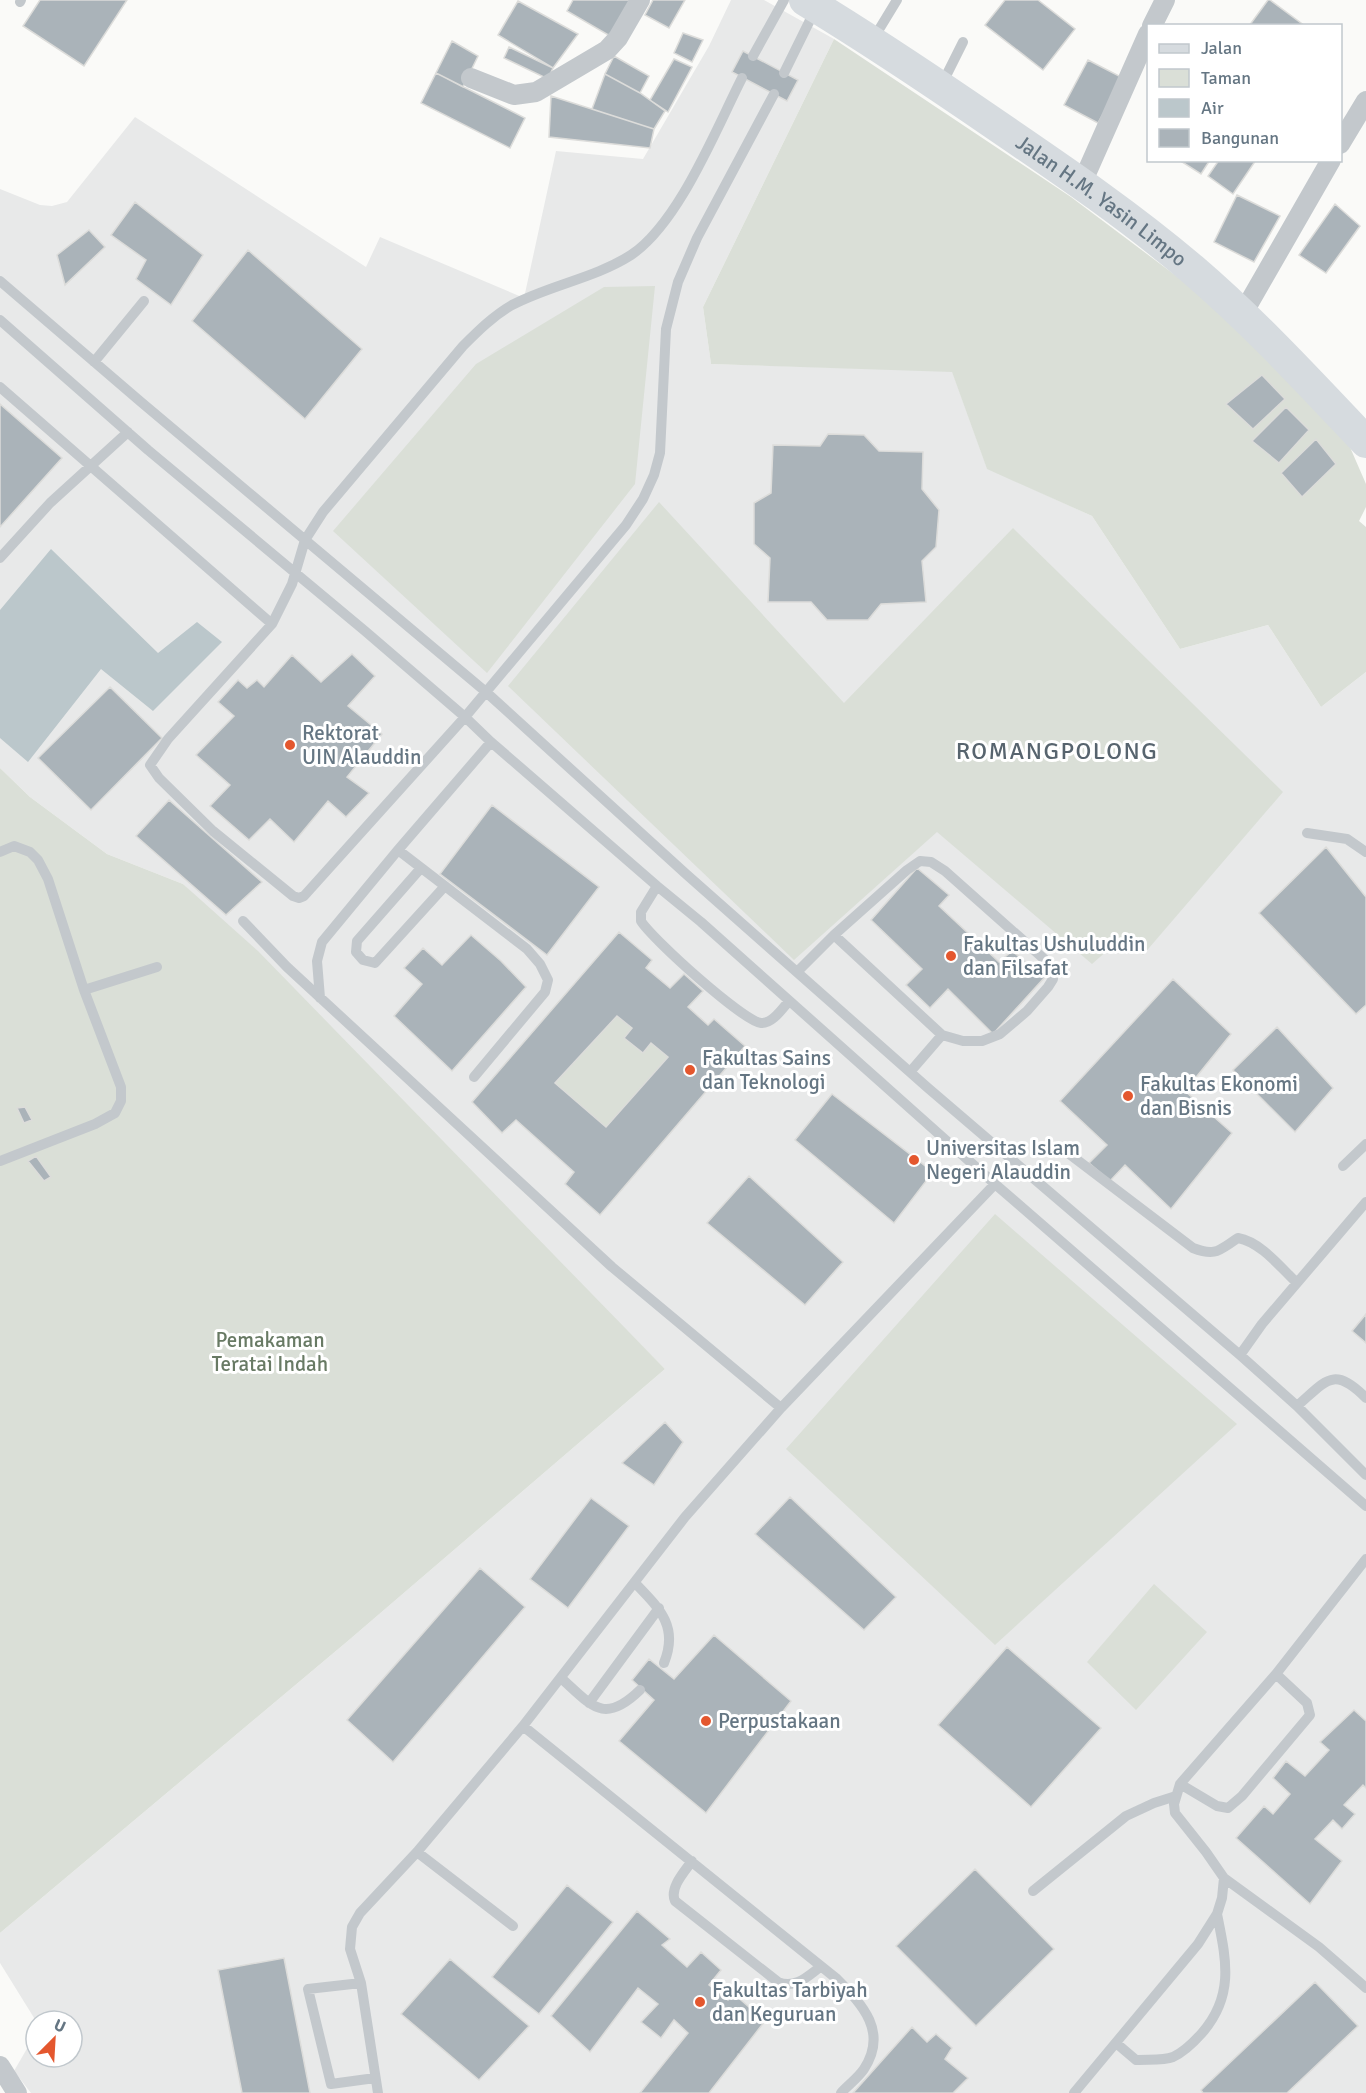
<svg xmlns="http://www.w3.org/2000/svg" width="1366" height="2093" viewBox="0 0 1366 2093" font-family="Signika,sans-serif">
  <rect width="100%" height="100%" fill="#fafaf8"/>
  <!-- built -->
  <path fill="#e8e9e9" d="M731,0h33l70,39 -131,268 8,57 241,7 35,97 105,48 88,133 88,-24 53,82 45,-35v1421h-1335l-17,-22 22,-38v24h36v-36h-36l-36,-58v-30l349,-293 316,-271 -482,-485 -76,-30 -77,-57 -30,-29v-579l40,16 12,1 15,-4 68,-85 231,150 14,-30 144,61 32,-147 87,8 66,-113z"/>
  <!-- green -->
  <path fill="#dadfd7" d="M834,39l237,158 140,105 135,136 20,46v23l-7,14 7,6v145l-45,35 -53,-82 -88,24 -88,-133 -105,-47 -35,-97 -241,-8 -8,-57z
    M655,286l-20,198 -148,189 -154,-142 143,-167 128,-77z
    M659,502l185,201 169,-175 270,264 -140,163 -19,-19 -32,28 -155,-132 -143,128 -286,-274z
    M0,768l30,29 77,57 76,30 75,67 407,418 -316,271 -349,293z
    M617,1016l15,12 -7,10 17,15 9,-10 17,14 -62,70 -51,-44z
    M995,1214l242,210 -242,221 -209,-196z
    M1154,1584l53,48 -71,78 -49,-48z"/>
  <!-- water -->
  <path fill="#bbc7cb" d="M51,549l107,104 39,-31 25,20 -69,69 -52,-42 -73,93 -28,-24v-128z"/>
  <!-- building -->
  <path fill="#aab3b9" stroke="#dcdcda" stroke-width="1.5" fill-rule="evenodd" d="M40,0h87l-43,66 -61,-40z
    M573,0h57l-20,36 -43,-25z
    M653,0h32l-16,28 -24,-13z
    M1005,0h33l37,29 -32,41 -58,-45z
    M1268,0h2l35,26h-56z
    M518,1l60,33 -25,34 -55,-33z
    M683,33l20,7 -11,22 -18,-9z
    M452,41l26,15 -15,31 -27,-14z
    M509,47l44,21 -5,11 -44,-21z
    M743,51l55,29 -11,21 -55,-29z
    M614,56l35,20 -9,17 -35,-19z
    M674,59l18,8 -24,45 -18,-12z
    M1088,60l35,18 -25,45 -34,-18z
    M436,73l89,45 -15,30 -89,-45z
    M605,74l35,19 25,18 -11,18 -62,-20z
    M551,96l103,33 -4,19 -101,-11z
    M1179,160h31l-9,14z
    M1219,160h37l-23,34 -25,-18z
    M1237,195l43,21 -26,46 -40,-20z
    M135,202l68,53 -32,50 -35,-26 10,-19 -35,-25z
    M1335,204l25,22 -34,47 -27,-18z
    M89,230l16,17 -40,38 -8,-30z
    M248,250l114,99 -57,70 -113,-98z
    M1262,375l23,24 -32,30 -27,-25z
    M0,404l62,54 -62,69z
    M1286,407l23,23 -30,33 -27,-22z
    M828,434l36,1 15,16 44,1 -1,37 17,21 -3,37 -14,14 4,41 -45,2 -13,16h-41l-16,-18h-43l2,-44 -16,-14v-41l17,-10 2,-48 47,1z
    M1316,439l20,25 -34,33 -21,-24z
    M352,654l23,22 -27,30 34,28 -35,43 22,16 -23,24 -18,-16 -34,41 -24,-23 -21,21 -39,-34 20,-21 -34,-30 38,-39 -16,-14 20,-22 9,8 10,-8 7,7 28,-32 29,27z
    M110,687l52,51 -71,72 -53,-52z
    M169,800l93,82 -36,33 -90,-79z
    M492,805l107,82 -52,68 -107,-81z
    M1326,847l40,50v108l-10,9 -97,-101z
    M917,868l32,27 -10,11 60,56 13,-11 33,26 -52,57 -45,-45 -18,19 -24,-23 16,-16 -51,-49z
    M619,932l33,28 -6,8 24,20 14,-14 19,17 -15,16 20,18 6,-6 31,27 -145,169 -35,-31 9,-12 -58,-52 -14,13 -30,-31zM617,1016l15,12 -8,10 19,15 8,-10 17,14 -62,70 -51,-44z
    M471,935l30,26 25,26 -74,84 -58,-55 28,-32 -18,-16 19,-20 19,17z
    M1173,979l58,55 -46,57 47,42 -61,76 -46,-44 -15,16 -21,-18 18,-18 -47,-44z
    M1277,1027l56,61 -38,44 -62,-62z
    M832,1094l101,78 -39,51 -99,-83z
    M25,1107l7,13 -8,3 -7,-15z
    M36,1156l15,21 -7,4 -16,-20z
    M749,1176l94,86 -38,43 -98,-82z
    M1366,1314v29l-14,-12z
    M665,1422l18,20 -29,43 -32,-22z
    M790,1497l106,100 -32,33 -109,-96z
    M591,1498l38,28 -61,82 -38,-29z
    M480,1568l45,39 -132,155 -46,-42z
    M714,1635l77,66 -85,112 -87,-72 35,-41 -22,-20 17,-21 25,20z
    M1007,1647l94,81 -70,79 -93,-82z
    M1354,1710l12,11v67l-3,-3 -19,20 11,9 -13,15 -9,-9 -18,19 27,22 -32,43 -74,-66 28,-32 9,8 17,-20 -17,-16 13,-17 19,15 24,-26 -9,-8z
    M975,1869l79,80 -78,77 -80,-80z
    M567,1885l46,37 -74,92 -47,-37z
    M637,1911l33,28 -8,6 25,22 14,-15 20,18 -12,15 19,15 6,-6 31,27 -56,72h-69l48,-60 -14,-13 -13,18 -20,-16 17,-18 -20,-16 -48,64 -39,-36z
    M284,1958l26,135h-68l-24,-123z
    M450,1959l79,67 -50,54 -78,-66z
    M1315,1982l43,44 -71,67h-84l-2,-3z
    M912,2027l15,15 9,-8 16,14 -7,11 23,19 -15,15h-100z"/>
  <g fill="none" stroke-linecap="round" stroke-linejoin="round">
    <!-- lane -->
    <path stroke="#c3c8cc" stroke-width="10" d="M20,2l1,-2
      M872,41l25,-41
      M753,56l31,-56
      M784,73l31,-63
      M742,78c-26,51 -63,145 -111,177 -36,23 -81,30 -119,50 -19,11 -34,26 -49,41l-140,166 -18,28 -13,44 -20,40 -104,115 -18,26 9,13 54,53 80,65 6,2 5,-2 161,-179 161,-192 17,-26 11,-24 6,-22 6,-124 12,-47 19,-44 77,-144
      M942,84l21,-42
      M0,281l141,121 345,290 200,182 242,214 312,267 57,51 69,69
      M0,320l148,130 217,181 100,86 26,25 166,144 44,36 294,262 371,322
      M94,362l50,-61
      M0,387l272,237
      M0,558l50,-55 78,-71
      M1307,833l40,6 19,13
      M398,850l129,99 13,15 8,16 -3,12 -71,85
      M0,852l14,-6 16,6 8,8 10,19 36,111 37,97v14l-6,12 -20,11 -95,37
      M421,868l-64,73 -1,11 7,8 12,3 70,-77
      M657,886l-16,26v9c11,18 102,100 120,102 11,1 21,-14 28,-22
      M243,921l44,46 325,300 169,141
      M834,935l73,-65 13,-9 11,1 14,9 107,95 1,13 -5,8 -21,24 -27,23 -18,7h-19l-21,-6
      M797,972l37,-37 108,100 -32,37
      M84,990l73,-23
      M320,998l-3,-37 5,-19 76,-92 93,-108
      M1068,1153l125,95c23,9 26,2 45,-10 23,4 43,30 59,45
      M1343,1166l23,-22
      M1240,1355l22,-31 104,-122
      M1297,1406c29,-25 36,-41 69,-8
      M635,1583c24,25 44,43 29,80
      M561,1678c31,28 43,47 79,12
      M589,1703l70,-95
      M523,1726l314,253c26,26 51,53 27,90 -6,9 -16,16 -23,24
      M1180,1784l37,22 11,2 14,-12 68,-81 -3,-12 -31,-29
      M417,1852l96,74
      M692,1861c-7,10 -23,27 -17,40l103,81c17,7 29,-5 42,-15
      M1224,1878l95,69 47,41
      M1033,1891l93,-75 28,-13 22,-7
      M361,1983l-53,6 23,95 44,-6
      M1116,2043l20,17c11,-1 27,1 37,-3 11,-5 21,-15 29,-24 33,-38 24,-74 15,-119
      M378,2093l-17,-110 -11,-34 2,-22 8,-14 57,-61 106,-126 162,-209 96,-109 214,-224
      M1074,2093l124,-149 19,-30 5,-16 2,-20 -18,-26 -31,-39 -1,-9 6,-20 96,-110 90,-115"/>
    <!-- street -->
    <path stroke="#c3c8cc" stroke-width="20" d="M1152,26l13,-26
      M471,78l43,17 22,-3 71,-42 11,-12 22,-38
      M1340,144l26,-43
      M1082,183l66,-149
      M1242,315l89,-155
      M0,2066l17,27"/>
    <!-- primary -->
    <path stroke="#d6dbdf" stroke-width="32" id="s1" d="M805,0c66,40 130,83 194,127 66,45 132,90 193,142 62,53 118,114 174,173"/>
  </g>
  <!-- markers -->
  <g fill="#e4572e" stroke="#fff" stroke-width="2">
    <circle cx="290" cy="745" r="6"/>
    <circle cx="951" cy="956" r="6"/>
    <circle cx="690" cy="1070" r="6"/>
    <circle cx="1128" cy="1096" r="6"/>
    <circle cx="914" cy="1160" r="6"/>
    <circle cx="706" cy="1721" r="6"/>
    <circle cx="700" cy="2002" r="6"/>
  </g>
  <g text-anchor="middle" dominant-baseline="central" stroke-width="6" stroke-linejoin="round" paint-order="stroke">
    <!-- street labels -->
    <g font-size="21" fill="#657683" stroke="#fff">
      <text stroke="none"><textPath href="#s1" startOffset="358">Jalan H.M. Yasin Limpo</textPath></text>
    </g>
    <!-- poi labels -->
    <g font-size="21" fill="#657683" stroke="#fff" text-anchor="start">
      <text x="302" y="733">Rektorat<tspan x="302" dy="24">UIN Alauddin</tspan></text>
      <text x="963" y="944">Fakultas Ushuluddin<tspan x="963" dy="24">dan Filsafat</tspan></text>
      <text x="702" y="1058">Fakultas Sains<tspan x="702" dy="24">dan Teknologi</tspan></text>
      <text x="1140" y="1084">Fakultas Ekonomi<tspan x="1140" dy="24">dan Bisnis</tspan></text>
      <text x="926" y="1148">Universitas Islam<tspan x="926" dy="24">Negeri Alauddin</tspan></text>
      <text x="718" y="1721">Perpustakaan</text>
      <text x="712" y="1990">Fakultas Tarbiyah<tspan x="712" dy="24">dan Keguruan</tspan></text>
    </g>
    <!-- park labels -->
    <g font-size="21" fill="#687a64" stroke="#fff">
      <text x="270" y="1340">Pemakaman<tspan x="270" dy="24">Teratai Indah</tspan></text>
    </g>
    <!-- quarter labels -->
    <g font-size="24" letter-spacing="1.5" fill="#57646e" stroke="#fff">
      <text x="1057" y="751">ROMANGPOLONG</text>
    </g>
  </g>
  <!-- legend -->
  <rect x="1147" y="24" width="195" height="138" fill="#ffffff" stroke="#c1c8cd" stroke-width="1.5"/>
  <rect x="1159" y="44" width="30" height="9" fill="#d6dbdf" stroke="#c1c8cd" stroke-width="1.5"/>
  <text x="1201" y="54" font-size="18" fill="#657683">Jalan</text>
  <rect x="1159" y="69" width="30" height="18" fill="#dadfd7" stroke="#c1c8cd" stroke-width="1.5"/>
  <text x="1201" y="84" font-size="18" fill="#657683">Taman</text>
  <rect x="1159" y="99" width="30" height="18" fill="#bbc7cb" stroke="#c1c8cd" stroke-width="1.5"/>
  <text x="1201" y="114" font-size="18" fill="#657683">Air</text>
  <rect x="1159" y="129" width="30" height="18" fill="#aab3b9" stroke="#c1c8cd" stroke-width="1.5"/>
  <text x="1201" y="144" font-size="18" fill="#657683">Bangunan</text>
  <!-- north arrow -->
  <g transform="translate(54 2039) rotate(24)"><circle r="28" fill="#ffffff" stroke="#c1c8cd" stroke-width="1.5"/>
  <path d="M0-4.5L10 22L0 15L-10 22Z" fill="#e4572e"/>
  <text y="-9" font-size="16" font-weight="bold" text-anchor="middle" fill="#657683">U</text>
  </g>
</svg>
